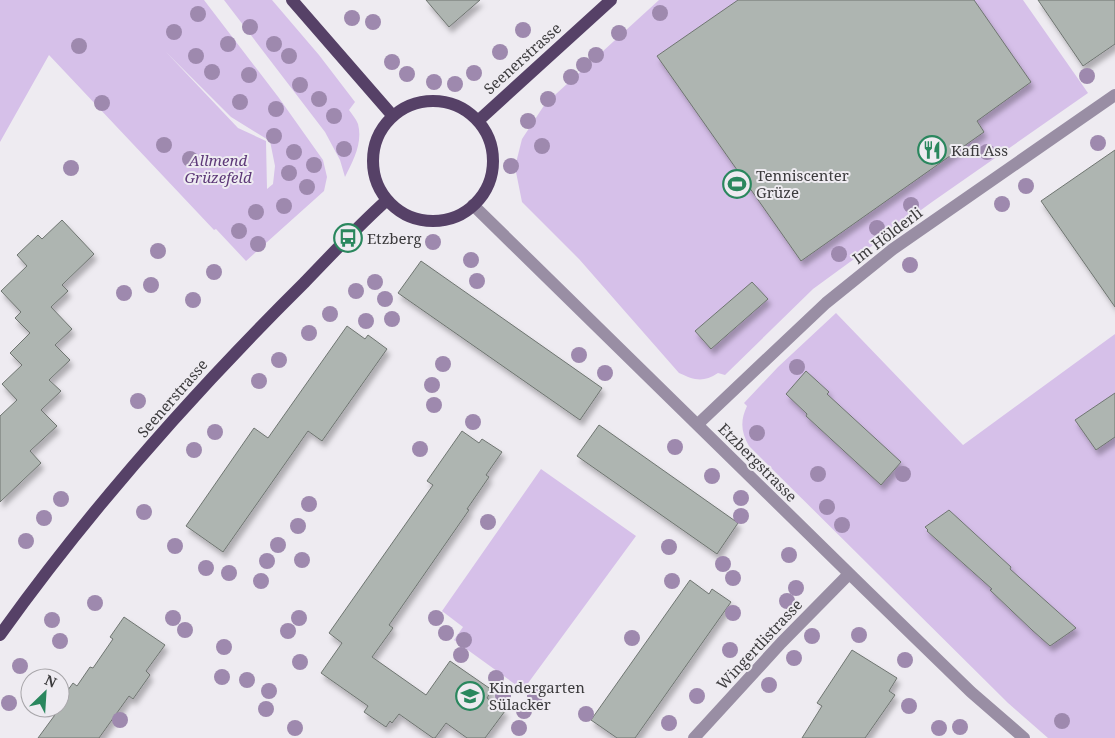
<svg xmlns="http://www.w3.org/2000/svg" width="1115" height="738" viewBox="0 0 1115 738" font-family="'Noto Serif',serif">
  <defs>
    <filter id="shadow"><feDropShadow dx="3" dy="5.5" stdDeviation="2.5" flood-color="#0004"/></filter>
  </defs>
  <rect width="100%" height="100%" fill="#eeebf1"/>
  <!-- green -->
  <path fill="#d6c0e9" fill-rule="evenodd" d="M0,0h204l75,98 44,62 4,17 -3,14 -78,70 -30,-32 -2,1 -165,-175 -49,87zM166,52l65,65 39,24 5,25 -2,18 -6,5 -1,-48 -28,-13z
    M224,0h48l47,55 36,47 -6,8c3,4 7,9 9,14 5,19 -5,37 -13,53l-5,-17 -15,-28z
    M659,0h364l65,93 -156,109 -119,87 -88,86 -7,-2c-15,10 -24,7 -39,0l-100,-114 -57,-57 -7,-35 7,-28 23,-35z
    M836,313l127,132 152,-111v404h-67l-40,-35 -259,-257c-8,-14 -9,-25 -2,-40l-3,-3 34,-36z
    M541,469l95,67 -113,154 -69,-50 9,-13 -21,-16z"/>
  <!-- building -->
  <path fill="#aeb5b1" stroke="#6f7571" filter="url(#shadow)" d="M426,0h54l-31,27z
    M738,0h236l57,82 -54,39 7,11 -183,129 -144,-205z
    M1038,0h77v44l-32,22z
    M1115,150v157l-74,-106z
    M62,220l32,34 -32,31 6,6 -17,16 21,22 -17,16 15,15 -21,20 12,11 -20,19 16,16 -27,25 11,12 -41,39v-86l17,-16 -15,-16 20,-19 -12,-12 20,-20 -15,-15 6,-6 -20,-21 26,-25 -10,-11 21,-20 4,4z
    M421,261l181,127 -22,32 -182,-127z
    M752,282l16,17 -57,50 -16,-18z
    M347,326l18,13 3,-4 19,14 -65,92 -14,-10 -85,121 -37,-26 68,-98 14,10z
    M806,371l23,21 -2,2 74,68 -20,23 -75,-69 1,-2 -21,-20z
    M1115,393v44l-19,13 -21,-30z
    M599,425l139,98 -21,31 -140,-98z
    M462,431l17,12 3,-4 20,13 -16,23 3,2 -22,32 2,1 -80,115 4,3 -21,29 54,38 24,-34 42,29 -5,8 18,13 -20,27h-18l-21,-15 -11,15h-2l-34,-24 -7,9 -2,-2 -4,6 -22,-15 4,-6 -47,-33 21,-30 -13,-10 104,-148 -6,-4z
    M949,510l62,57 -1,2 66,59 -26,18 -18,-16 -42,-40 2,-1 -65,-58 1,-1 -3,-3z
    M690,580l19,14 3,-5 19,13 -96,136h-18l-26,-18z
    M124,617l41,28 -19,26 4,4 -17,24 -4,-3 -30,42h-61l22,-30v-7l13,-18 4,3 13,-19 3,1 20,-29 -3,-2z
    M852,650l45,28 -8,13 6,4 -30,43h-63l20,-32 -5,-3z"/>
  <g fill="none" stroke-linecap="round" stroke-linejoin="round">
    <!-- minor -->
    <path stroke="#998ea4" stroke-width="12" d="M473,205l393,385 105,102 53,46
      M698,424l128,-121 67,-54 222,-154
      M694,738l87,-95 68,-69"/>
    <!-- major -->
    <path stroke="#564167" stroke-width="12" d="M292,0l100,115
      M373 161a60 60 0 1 1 120 0a60 60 0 1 1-120 0Z
      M478,121l133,-121
      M0,635c90,-126 194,-243 304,-352 27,-28 54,-57 83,-83"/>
  </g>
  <!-- trees -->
  <g fill="#9e89ae">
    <circle cx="660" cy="13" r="8"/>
    <circle cx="198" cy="14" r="8"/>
    <circle cx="352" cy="18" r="8"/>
    <circle cx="373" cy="22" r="8"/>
    <circle cx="250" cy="27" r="8"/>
    <circle cx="523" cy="30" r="8"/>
    <circle cx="174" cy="32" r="8"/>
    <circle cx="619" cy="33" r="8"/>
    <circle cx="228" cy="44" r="8"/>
    <circle cx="274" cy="44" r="8"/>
    <circle cx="79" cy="46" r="8"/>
    <circle cx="500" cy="52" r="8"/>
    <circle cx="596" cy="55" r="8"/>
    <circle cx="196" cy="56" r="8"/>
    <circle cx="289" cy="56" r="8"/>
    <circle cx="392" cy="62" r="8"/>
    <circle cx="584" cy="65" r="8"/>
    <circle cx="212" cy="72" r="8"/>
    <circle cx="474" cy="73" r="8"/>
    <circle cx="407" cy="74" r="8"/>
    <circle cx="249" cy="75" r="8"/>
    <circle cx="1087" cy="76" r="8"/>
    <circle cx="571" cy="77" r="8"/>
    <circle cx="434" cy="82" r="8"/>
    <circle cx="455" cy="84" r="8"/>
    <circle cx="300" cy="85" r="8"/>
    <circle cx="319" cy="99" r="8"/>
    <circle cx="548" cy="99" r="8"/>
    <circle cx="240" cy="102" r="8"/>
    <circle cx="102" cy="103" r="8"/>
    <circle cx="276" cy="109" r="8"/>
    <circle cx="334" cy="116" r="8"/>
    <circle cx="528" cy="121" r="8"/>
    <circle cx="274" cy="136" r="8"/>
    <circle cx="1098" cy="143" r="8"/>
    <circle cx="164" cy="145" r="8"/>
    <circle cx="542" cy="146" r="8"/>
    <circle cx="344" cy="149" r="8"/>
    <circle cx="294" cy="152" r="8"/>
    <circle cx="987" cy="152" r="8"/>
    <circle cx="190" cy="159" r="8"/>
    <circle cx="314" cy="165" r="8"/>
    <circle cx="511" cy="166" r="8"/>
    <circle cx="71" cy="168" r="8"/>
    <circle cx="289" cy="173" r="8"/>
    <circle cx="1026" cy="186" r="8"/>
    <circle cx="307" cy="187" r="8"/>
    <circle cx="1002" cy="204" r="8"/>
    <circle cx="911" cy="205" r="8"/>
    <circle cx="284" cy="206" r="8"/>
    <circle cx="256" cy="212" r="8"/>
    <circle cx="877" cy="228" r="8"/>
    <circle cx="239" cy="231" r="8"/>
    <circle cx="433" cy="242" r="8"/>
    <circle cx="258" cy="244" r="8"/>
    <circle cx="158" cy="251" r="8"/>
    <circle cx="839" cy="254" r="8"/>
    <circle cx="471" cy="260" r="8"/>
    <circle cx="910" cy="265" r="8"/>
    <circle cx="214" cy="272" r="8"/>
    <circle cx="477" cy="281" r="8"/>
    <circle cx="375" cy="282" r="8"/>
    <circle cx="151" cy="285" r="8"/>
    <circle cx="356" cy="291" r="8"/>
    <circle cx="124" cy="293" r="8"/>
    <circle cx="385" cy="299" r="8"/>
    <circle cx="193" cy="300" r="8"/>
    <circle cx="330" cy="314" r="8"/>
    <circle cx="392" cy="319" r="8"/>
    <circle cx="366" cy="321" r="8"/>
    <circle cx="309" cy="333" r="8"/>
    <circle cx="579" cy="355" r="8"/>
    <circle cx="279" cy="360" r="8"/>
    <circle cx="443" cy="364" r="8"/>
    <circle cx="797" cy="367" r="8"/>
    <circle cx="605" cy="373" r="8"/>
    <circle cx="259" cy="381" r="8"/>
    <circle cx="432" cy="385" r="8"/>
    <circle cx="138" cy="401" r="8"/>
    <circle cx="434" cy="405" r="8"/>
    <circle cx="473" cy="422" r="8"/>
    <circle cx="215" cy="432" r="8"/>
    <circle cx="757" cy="433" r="8"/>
    <circle cx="675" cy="447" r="8"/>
    <circle cx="420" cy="449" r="8"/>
    <circle cx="194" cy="450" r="8"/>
    <circle cx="818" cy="474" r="8"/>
    <circle cx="903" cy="474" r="8"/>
    <circle cx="712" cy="476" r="8"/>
    <circle cx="741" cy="498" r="8"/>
    <circle cx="61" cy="499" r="8"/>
    <circle cx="309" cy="504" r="8"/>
    <circle cx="827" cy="507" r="8"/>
    <circle cx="144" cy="512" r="8"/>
    <circle cx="741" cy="516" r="8"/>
    <circle cx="44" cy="518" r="8"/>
    <circle cx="488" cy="522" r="8"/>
    <circle cx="842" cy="525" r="8"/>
    <circle cx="298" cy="526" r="8"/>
    <circle cx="26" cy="541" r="8"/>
    <circle cx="278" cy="545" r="8"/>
    <circle cx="175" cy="546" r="8"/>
    <circle cx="669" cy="547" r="8"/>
    <circle cx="789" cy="555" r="8"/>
    <circle cx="302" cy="560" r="8"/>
    <circle cx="267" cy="561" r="8"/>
    <circle cx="723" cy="564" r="8"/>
    <circle cx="206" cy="568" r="8"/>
    <circle cx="229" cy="573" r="8"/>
    <circle cx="733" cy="578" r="8"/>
    <circle cx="261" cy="581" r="8"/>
    <circle cx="672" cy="581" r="8"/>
    <circle cx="796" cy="588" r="8"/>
    <circle cx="787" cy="601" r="8"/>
    <circle cx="95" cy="603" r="8"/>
    <circle cx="733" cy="613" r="8"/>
    <circle cx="173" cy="618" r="8"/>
    <circle cx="299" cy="618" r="8"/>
    <circle cx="436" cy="618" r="8"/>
    <circle cx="52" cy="620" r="8"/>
    <circle cx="185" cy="630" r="8"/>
    <circle cx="288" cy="631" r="8"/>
    <circle cx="446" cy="633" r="8"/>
    <circle cx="859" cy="635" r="8"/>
    <circle cx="812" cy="636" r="8"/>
    <circle cx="632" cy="638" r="8"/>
    <circle cx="464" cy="640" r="8"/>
    <circle cx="60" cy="641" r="8"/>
    <circle cx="224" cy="647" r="8"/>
    <circle cx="730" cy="650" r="8"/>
    <circle cx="461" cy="655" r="8"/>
    <circle cx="794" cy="658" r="8"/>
    <circle cx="905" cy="660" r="8"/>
    <circle cx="300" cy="662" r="8"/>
    <circle cx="20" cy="666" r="8"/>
    <circle cx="222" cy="677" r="8"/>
    <circle cx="496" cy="678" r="8"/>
    <circle cx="247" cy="680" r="8"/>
    <circle cx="769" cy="685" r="8"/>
    <circle cx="269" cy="691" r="8"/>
    <circle cx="503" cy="696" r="8"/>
    <circle cx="535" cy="696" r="8"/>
    <circle cx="697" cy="696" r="8"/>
    <circle cx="9" cy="703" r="8"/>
    <circle cx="909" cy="706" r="8"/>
    <circle cx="266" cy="709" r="8"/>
    <circle cx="524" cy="711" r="8"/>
    <circle cx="586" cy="714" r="8"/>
    <circle cx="120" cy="720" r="8"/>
    <circle cx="1062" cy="721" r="8"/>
    <circle cx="669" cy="723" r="8"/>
    <circle cx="960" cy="727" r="8"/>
    <circle cx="295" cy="728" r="8"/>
    <circle cx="519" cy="728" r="8"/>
    <circle cx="939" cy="728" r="8"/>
  </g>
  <!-- icons -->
  <defs>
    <symbol id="restaurant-ring" viewBox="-11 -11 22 22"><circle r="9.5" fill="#eeebf1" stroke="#2a875e" stroke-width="1.5"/><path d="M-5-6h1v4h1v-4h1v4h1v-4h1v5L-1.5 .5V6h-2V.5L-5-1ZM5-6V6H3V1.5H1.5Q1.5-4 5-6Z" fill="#2a875e"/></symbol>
    <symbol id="stadium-ring" viewBox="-11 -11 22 22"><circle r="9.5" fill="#eeebf1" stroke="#2a875e" stroke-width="1.5"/><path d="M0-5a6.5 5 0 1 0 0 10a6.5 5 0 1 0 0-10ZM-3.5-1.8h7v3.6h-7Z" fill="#2a875e"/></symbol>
    <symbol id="bus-ring" viewBox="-11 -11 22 22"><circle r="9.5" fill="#eeebf1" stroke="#2a875e" stroke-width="1.5"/><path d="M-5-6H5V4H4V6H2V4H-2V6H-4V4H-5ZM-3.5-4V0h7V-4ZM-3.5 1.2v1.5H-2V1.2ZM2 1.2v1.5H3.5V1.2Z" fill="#2a875e"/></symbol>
    <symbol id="school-ring" viewBox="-11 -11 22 22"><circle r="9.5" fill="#eeebf1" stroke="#2a875e" stroke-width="1.5"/><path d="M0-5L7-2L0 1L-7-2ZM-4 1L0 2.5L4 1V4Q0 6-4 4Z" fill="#2a875e"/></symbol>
  </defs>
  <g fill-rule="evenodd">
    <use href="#restaurant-ring" x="916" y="134" width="32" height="32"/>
    <use href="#stadium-ring" x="721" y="168" width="32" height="32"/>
    <use href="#bus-ring" x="332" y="222" width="32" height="32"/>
    <use href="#school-ring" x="454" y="680" width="32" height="32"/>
  </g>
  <g text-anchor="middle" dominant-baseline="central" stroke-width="4" stroke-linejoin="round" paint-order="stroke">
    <!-- street labels -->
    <g font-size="15" fill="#3c3b3d" stroke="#eeebf1">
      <text transform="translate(522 58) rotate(-42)">Seenerstrasse</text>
      <text transform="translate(887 235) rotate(-37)">Im Hölderli</text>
      <text transform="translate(172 398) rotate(-49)">Seenerstrasse</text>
      <text transform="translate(758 462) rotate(45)">Etzbergstrasse</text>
      <text transform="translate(759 644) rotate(-47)">Wingertlistrasse</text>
    </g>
    <!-- poi labels -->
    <g font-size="15" fill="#3c3b3d" stroke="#eeebf1" text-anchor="start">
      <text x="951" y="150">Kafi Ass</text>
      <text x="756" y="175">Tenniscenter<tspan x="756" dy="17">Grüze</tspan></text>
      <text x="367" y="238">Etzberg</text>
      <text x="489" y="687">Kindergarten<tspan x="489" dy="17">Sülacker</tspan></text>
    </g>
    <!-- park labels -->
    <g font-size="15" font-style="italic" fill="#5d3978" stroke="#eeebf1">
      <text x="218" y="160">Allmend<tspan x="218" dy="17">Grüzefeld</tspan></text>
    </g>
  </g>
  <!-- north arrow -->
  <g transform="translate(45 693) rotate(25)"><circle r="24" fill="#eeebf1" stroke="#a7a5a9"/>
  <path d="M0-4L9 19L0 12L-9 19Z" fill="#2a875e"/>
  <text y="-8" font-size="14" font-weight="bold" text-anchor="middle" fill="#3c3b3d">N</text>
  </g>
</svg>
